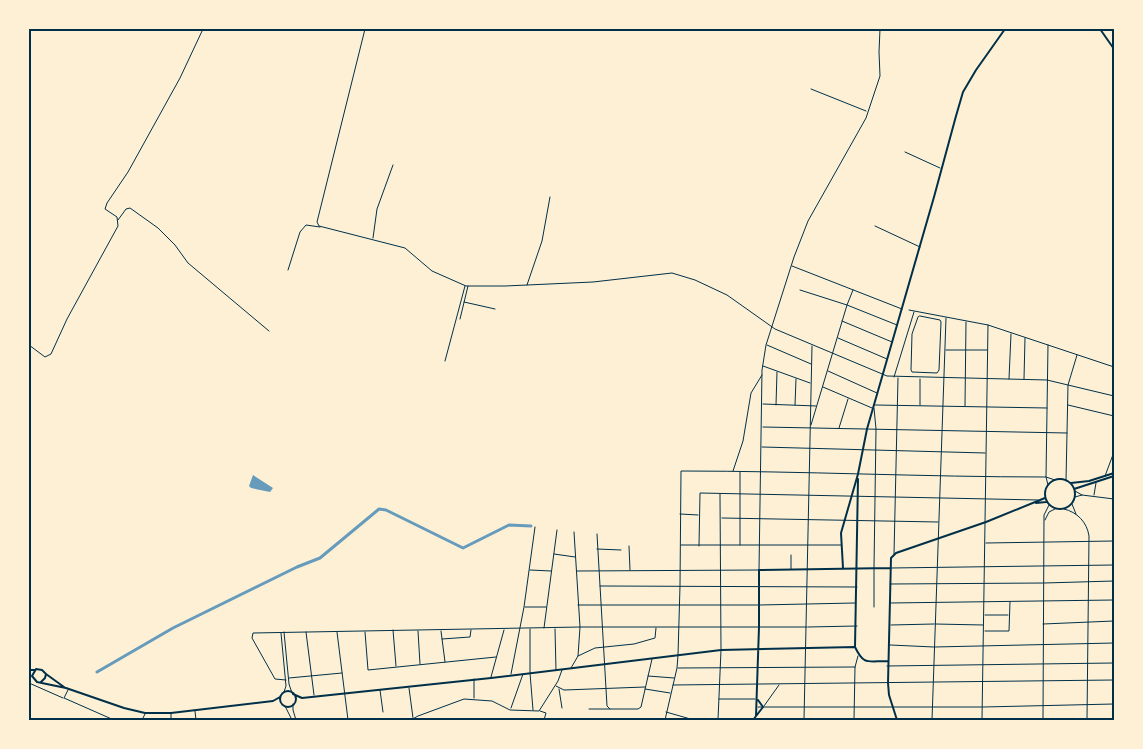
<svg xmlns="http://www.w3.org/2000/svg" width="1143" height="749" viewBox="0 0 1143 749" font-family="Arial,sans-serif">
  <rect width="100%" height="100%" fill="#fdf0d5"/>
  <!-- water -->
  <path fill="#669bbc" d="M253,475l20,13 -3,4 -19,-4 -2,-2z"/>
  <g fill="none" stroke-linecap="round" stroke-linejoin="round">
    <!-- canal -->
    <path stroke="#669bbc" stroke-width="3" d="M97,672l76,-44 124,-61 23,-9 59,-49 7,1 77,38 46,-23 22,1"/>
    <!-- pedestrian -->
    <path stroke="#003049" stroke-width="1" d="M920,316l20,4 1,2 -2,48 -2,3 -25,-1 -1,-2 1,-36 6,-17z
      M874,607v-38
      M891,625l43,-1
      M808,627l49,-1"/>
    <!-- minor -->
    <path stroke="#003049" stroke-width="1" d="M365,29l-48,193 2,4 86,22 27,23 34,15h39l88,-4 79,-9 23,7 32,15 48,34 112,47 160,4 67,16
      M811,89l55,22
      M905,152l35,16
      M118,220l8,-11 4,-1 28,20 17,17 13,18 81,68
      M875,226l45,21
      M373,238l4,-29 16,-44
      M792,266l110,43
      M288,270l12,-38 6,-7 14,2
      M527,285l15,-44 8,-44
      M800,290l47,15 50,20
      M464,302l31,7
      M909,310l79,15 126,42
      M460,319l8,-33
      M842,321l50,21
      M838,338l49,21
      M29,345l16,12 6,-3 16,-35 51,-93 -1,-9 -12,-8 2,-6 21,-31 52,-94 23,-49
      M767,345l44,19
      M1048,345l-2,132 2,8
      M946,350h41
      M445,361l20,-75
      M763,366l47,17
      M828,371l49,22
      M894,377l20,-65
      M1009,379l2,-45
      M1024,379l1,-41
      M823,387l49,21
      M763,404l53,2
      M776,405l1,-33
      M795,405l1,-26
      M875,405l172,3
      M920,405v-26
      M1068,405l46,11
      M965,406l1,-84
      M811,425l36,-120 6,-15
      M763,427l304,6
      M839,428l9,-29
      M762,447l223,6
      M733,471l10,-30 8,-48 11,-18
      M740,472v73
      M1105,476l9,-24
      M1066,481l2,-96 9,-30
      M1075,491l7,4 32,4
      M1094,495l2,-12
      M1075,497l7,-2
      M1072,504l4,10
      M1064,509c13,3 23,13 25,27l-2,184
      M680,514l18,1
      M722,518l216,4
      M1045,520l4,-8 6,-3
      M597,534l10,172 3,3
      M986,543l128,-2
      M681,545h160
      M629,546l1,24
      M699,546l1,-53 338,7
      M597,549l24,1
      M554,554l21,3
      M894,554l4,-176
      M791,555v14
      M874,568l2,-139 -2,-21
      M891,568l223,-3
      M530,570l21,1
      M577,571l182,-1 3,-200 4,-25 28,-88 14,-36 58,-103 14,-42 -1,-24 1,-23
      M890,584l154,-1 70,-2
      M600,586l257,1
      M890,603l224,-3
      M578,605h181l96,-2
      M525,607h21
      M985,615h23
      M935,624l48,1
      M1043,624l71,-3
      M544,628l13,-98
      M530,629v44l3,37
      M555,629l1,41
      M393,630l3,36
      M418,631l2,33
      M441,631l4,31
      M985,631h24l1,-29
      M284,632l5,52 3,9
      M306,632l8,63
      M337,632l11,88
      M365,632l3,38 128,-13
      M281,633l5,53 -2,6
      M442,639l28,-2 1,-7
      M890,645l44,2 180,-4
      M578,656l17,-8 39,-4 21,-6 1,-10
      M887,666l227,-3
      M571,668l7,-12 2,-29 -6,-95
      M678,668l177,-1
      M511,674l13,-67 11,-80
      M648,676l26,2
      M491,677l13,-47
      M289,678l53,-5
      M286,680l-11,-1 -23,-41 1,-5 327,-6h227
      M29,683l34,15
      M673,685l441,-5
      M556,686l8,4 81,-3
      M409,688l4,30
      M559,689l3,19
      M645,689l25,4
      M68,690l-4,8 50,22
      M380,690l3,22
      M474,698v-19
      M719,699h36
      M293,704v6l3,10
      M285,706l7,14
      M764,706l15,-21
      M758,707h225l131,-3
      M511,708l12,-34
      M589,709h49l3,-2 11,-48
      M195,711l1,9
      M540,711l6,2 -2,7
      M666,712l28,8
      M171,714v6
      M142,720l3,-6
      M411,720l7,-4 46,-17 28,2 18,9 29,1 19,-30 4,-11
      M665,720l12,-52 1,-13 2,-69 1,-115c121,0 243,6 365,6l9,3
      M718,720l3,-70 -1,-156
      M804,720l8,-374
      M854,720l1,-53 3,-11
      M932,720l14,-402
      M982,720l6,-395
      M1043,720l1,-205 5,-10"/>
    <!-- tertiary -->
    <path stroke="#003049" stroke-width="2" d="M843,568l-2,-35 17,-59 9,-45 67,-232 22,-81 7,-24 13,-22 29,-41
      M855,647l3,-168"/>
    <!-- secondary -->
    <path stroke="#003049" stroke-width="2" d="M1100,29l14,20
      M1045 494a15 15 0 1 1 30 0a15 15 0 1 1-30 0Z
      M1071,483l18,-2 25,-8
      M1074,489l40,-13
      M1036,503l10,-1
      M29,670h6
      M46,674l18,13
      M41,682l4,-4 1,-4 -4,-4 -6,-1 -4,7 5,6 29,6 58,20 21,5h26l102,-12 7,-4
      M280 699a8 8 0 1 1 16 0a8 8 0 1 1-16 0Z
      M293,694l9,4 189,-20 230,-28 134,-3c9,19 13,14 33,14
      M756,716l3,-89v-57l131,-2
      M753,720l10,-13 -5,-7
      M897,720l-8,-25 -1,-12 3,-125 5,-5 90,-31 59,-24"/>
  </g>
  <!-- border -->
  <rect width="1143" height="749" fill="none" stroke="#fdf0d5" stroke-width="60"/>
  <rect x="30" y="30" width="1083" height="689" fill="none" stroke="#003049" stroke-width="2"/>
</svg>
